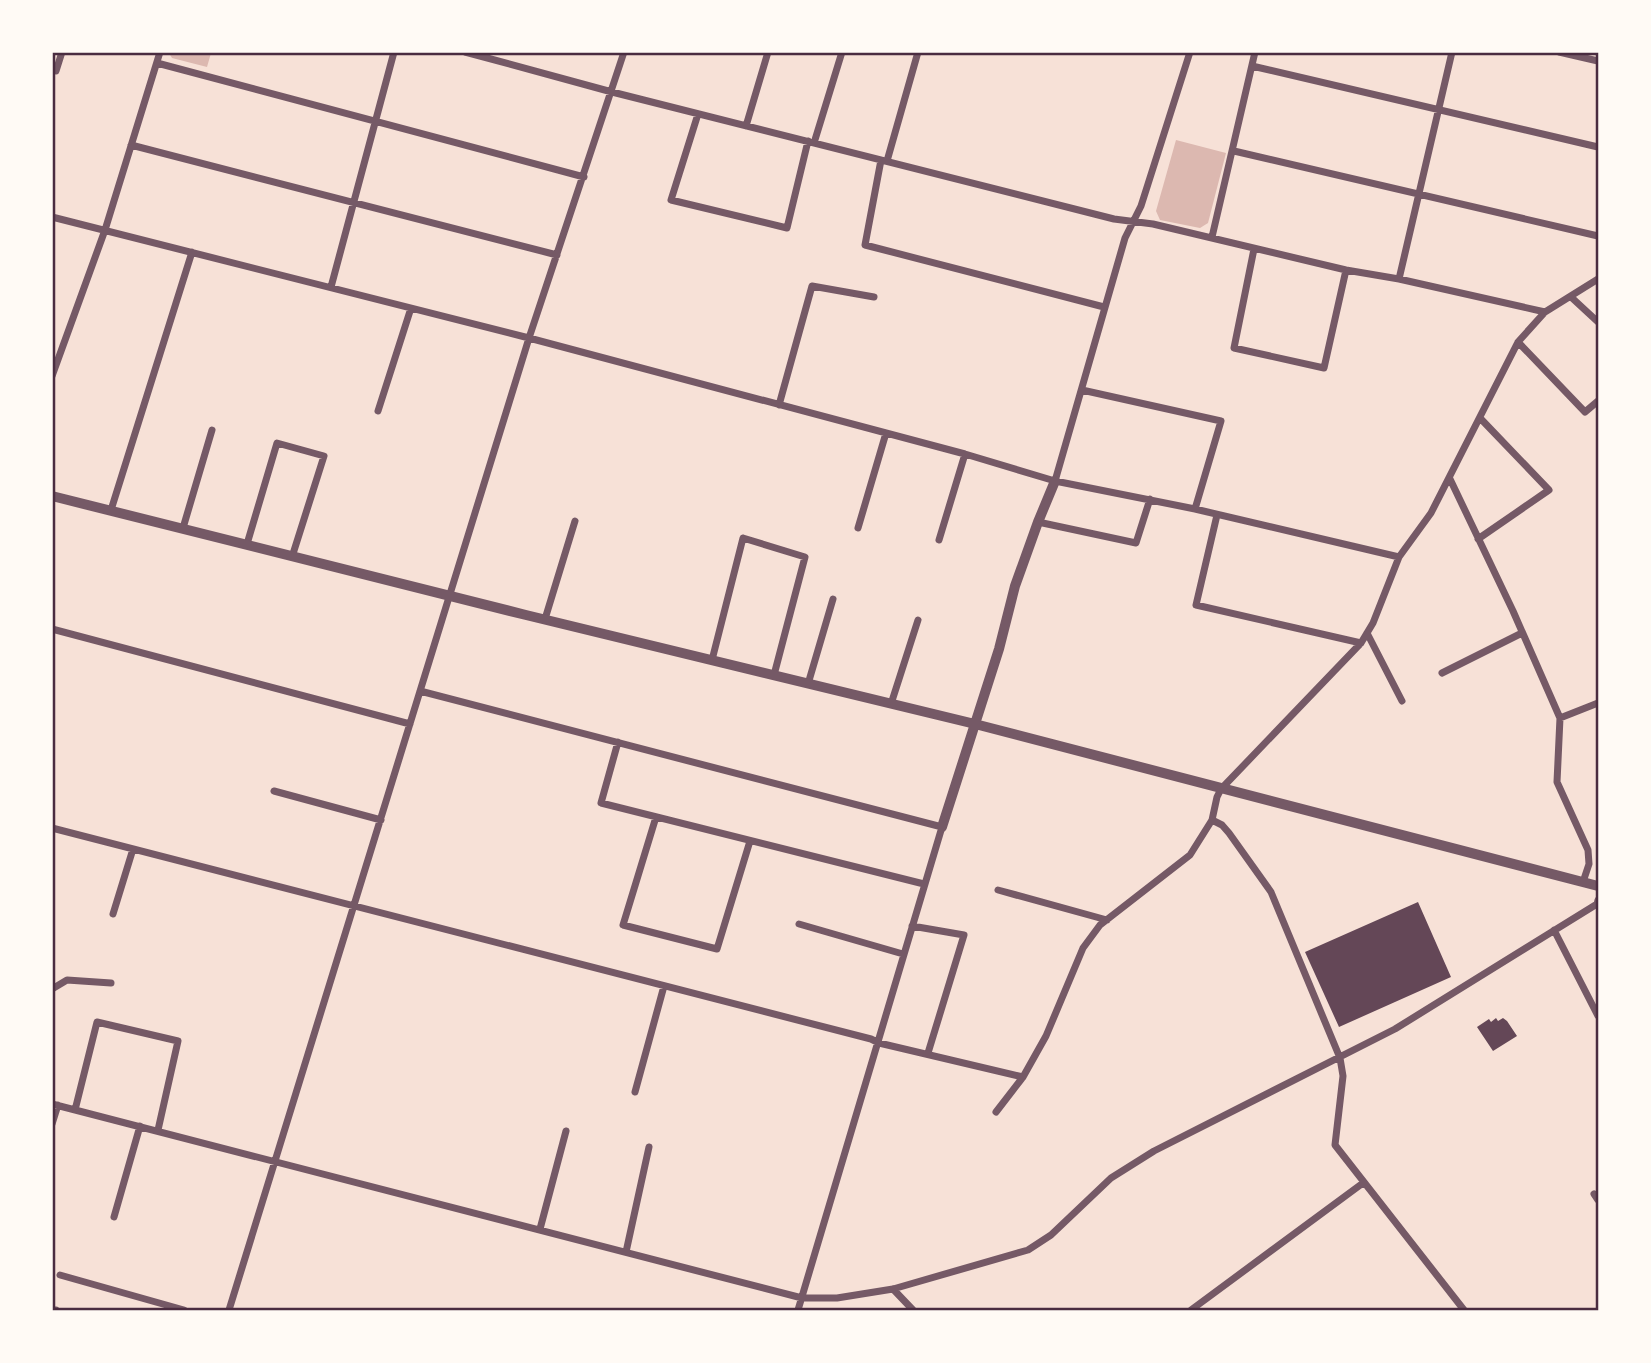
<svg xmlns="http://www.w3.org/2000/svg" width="1651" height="1363" viewBox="0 0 1651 1363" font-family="'Noto Serif',serif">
  <rect width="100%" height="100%" fill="#f7e1d7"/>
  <!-- water -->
  <path fill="#dcb8b0" d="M169,53h42l-4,14 -35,-9z
    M1176,140l50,13 -18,70 -8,5 -40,-8 -4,-9z"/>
  <!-- building -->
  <path fill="#644757" d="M1418,902l33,75 -112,50 -34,-75z
    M1496,1018l2,3 5,-3 4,3 10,15 -24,15 -16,-24 12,-8 2,3z"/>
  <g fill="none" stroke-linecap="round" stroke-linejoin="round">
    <!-- minor -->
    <path stroke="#755966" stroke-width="7" d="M465,52l147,40 502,127 39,5 193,46 53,9 146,33
      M1559,52l39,9
      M157,63l427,114
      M1252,66l346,81
      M56,71l6,-19
      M698,114l-27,86 116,28 21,-87
      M746,126l22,-74
      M814,143l28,-91
      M131,145l426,110
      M1234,151l364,85
      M881,160l-16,85 239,62
      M887,161l31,-109
      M52,217l477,121 436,116 90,27 140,28 204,48
      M1212,237l43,-185
      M1254,249l-20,99 90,20 22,-98
      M1399,279l53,-227
      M331,287l63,-235
      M1571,297l27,25
      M1518,342l67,70 13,-11
      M52,376l53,-146 55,-178
      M1082,390l139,31 -26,88
      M779,405l33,-119 62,11
      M378,411l33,-103
      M1450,479l63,132 47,107 -3,64 31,68 1,14 -6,18
      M1055,481l70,-243 16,-32 49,-154
      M111,510l81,-258
      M1217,515l-21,90 165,38
      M1038,522l98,21 14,-44
      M183,528l29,-98
      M858,528l28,-95
      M1478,539l71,-49 -69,-72
      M939,540l26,-86
      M247,544l30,-101 47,13 -32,101
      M545,619l30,-98
      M52,629l358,95
      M1367,633l35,68
      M712,660l31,-122 62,19 -31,118
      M1442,673l80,-40
      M808,684l25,-85
      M420,691l522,136 -144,483
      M891,704l27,-84
      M1560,718l38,-15
      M618,742l-17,61 323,81
      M274,791l107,29
      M656,817l-33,108 94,24 33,-108
      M1212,820l10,5 7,8 42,59 69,166 3,18 -8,69 129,165
      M52,828l819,211 8,4 144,34
      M998,890l109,30
      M113,914l20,-65
      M799,924l104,30
      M912,926l52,9 -36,118
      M1554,930l44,86
      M52,989l15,-9 44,3
      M635,1092l29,-106
      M52,1104l750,194h35l56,-9 135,-39 23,-15 60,-57 43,-27 241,-122 202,-125 1,-4
      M75,1110l22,-88 81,19 -20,89
      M996,1112l27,-35 23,-41 37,-88 17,-23 90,-70 22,-35 5,-23 4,-8 140,-146 12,-20 26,-66 32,-44 87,-171 27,-30 53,-33
      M52,1124l6,-19
      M1594,1194l4,6
      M114,1217l26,-91
      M540,1229l26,-98
      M626,1252l23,-105
      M60,1275l124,35
      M893,1289l20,21
      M52,1310h4
      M229,1310l300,-972 95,-286
      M1191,1310l172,-127"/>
    <!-- tertiary -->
    <path stroke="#755966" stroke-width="10" d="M52,496l474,119 449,109 623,162
      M942,827l57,-178 16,-63 23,-64 17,-41"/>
  </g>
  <!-- border -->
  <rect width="1651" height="1363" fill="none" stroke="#fffaf5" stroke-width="108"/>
  <rect x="54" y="54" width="1543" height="1255" fill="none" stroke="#4a2c40" stroke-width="2.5"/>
</svg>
